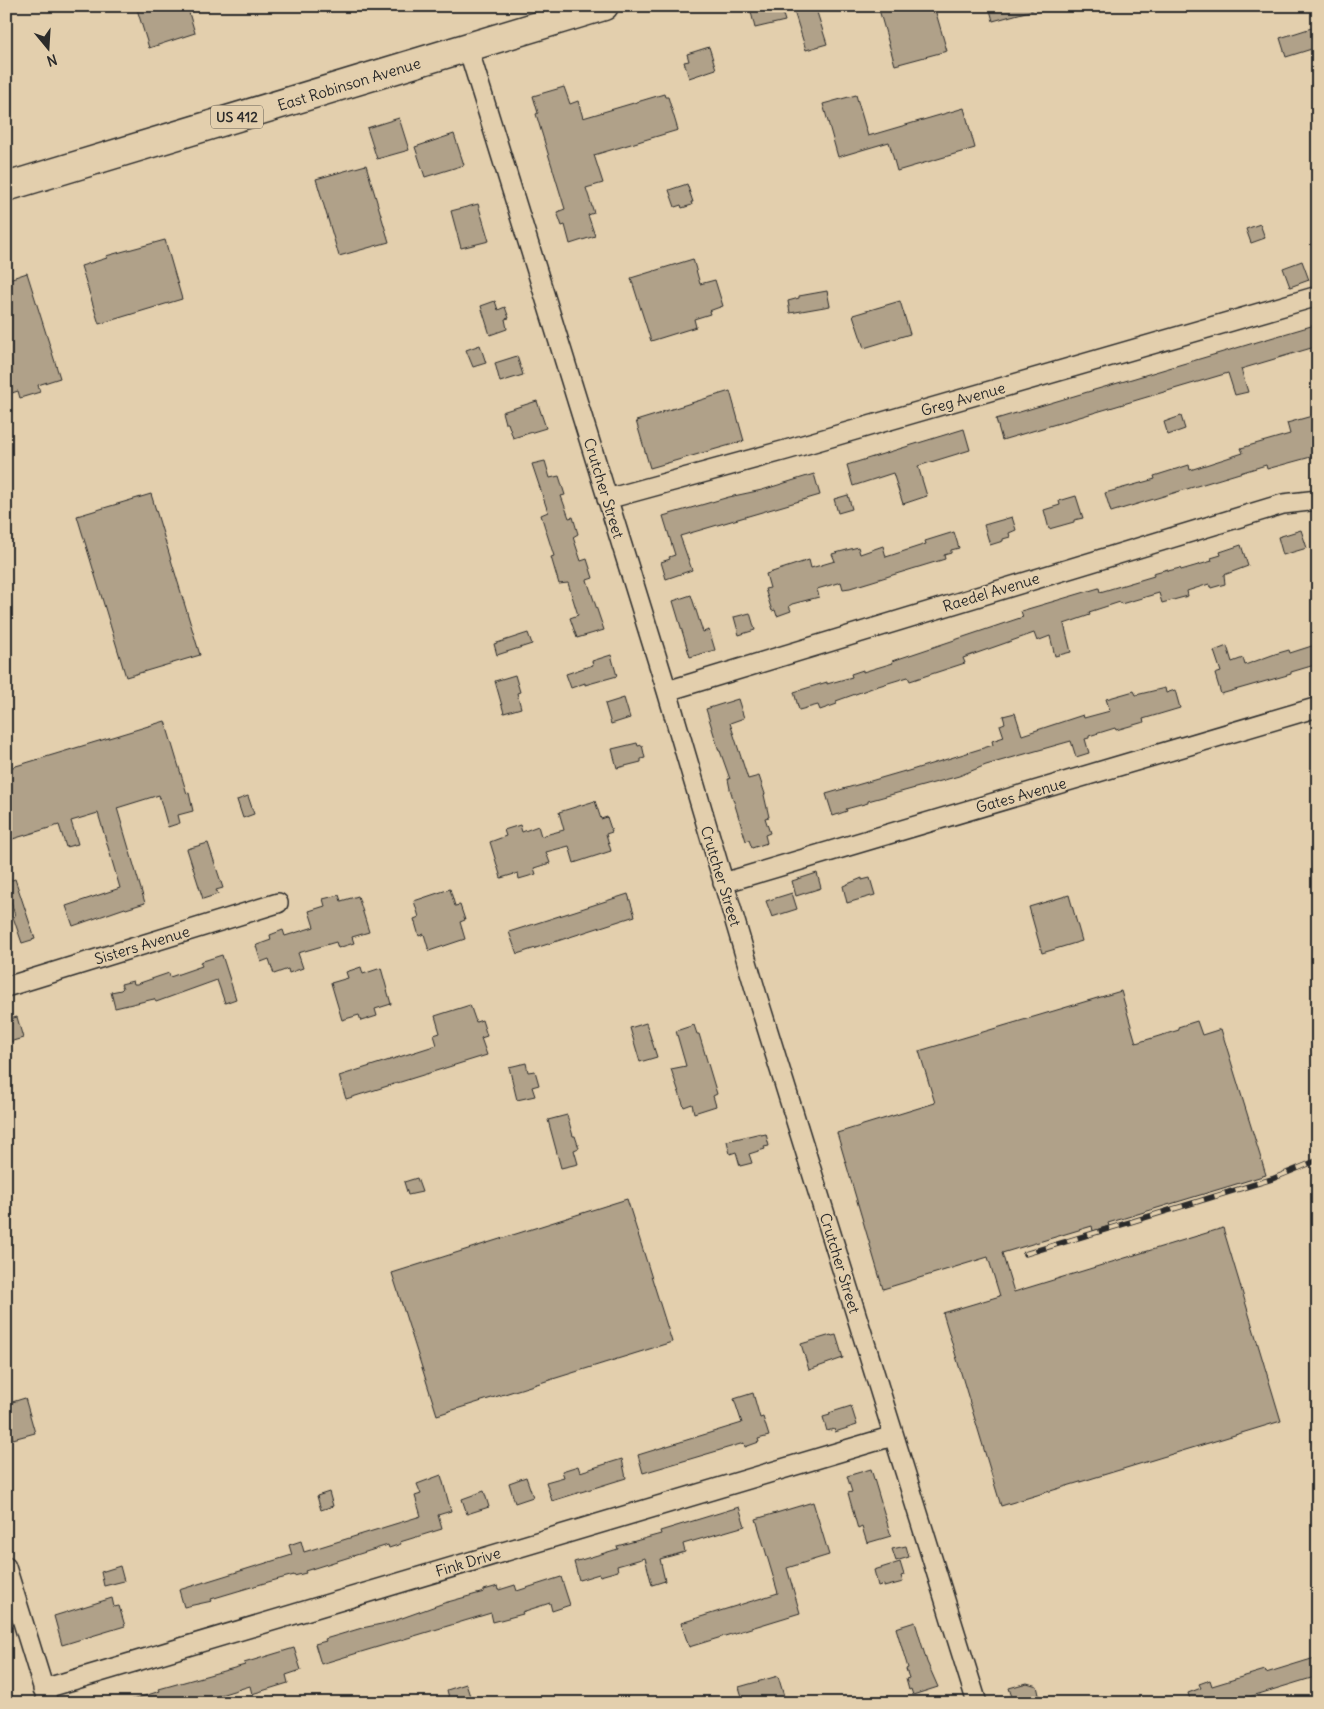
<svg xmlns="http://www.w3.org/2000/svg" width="1324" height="1709" viewBox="0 0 1324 1709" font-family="Delius,sans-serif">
  <rect width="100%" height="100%" fill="#e3cfad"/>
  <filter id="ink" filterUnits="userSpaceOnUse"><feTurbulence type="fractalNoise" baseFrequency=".02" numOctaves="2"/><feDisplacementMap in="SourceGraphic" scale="10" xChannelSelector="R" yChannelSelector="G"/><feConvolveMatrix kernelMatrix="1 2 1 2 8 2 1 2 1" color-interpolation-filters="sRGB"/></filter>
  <g filter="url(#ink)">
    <!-- building -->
    <path fill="#b0a189" stroke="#2b2b2b" d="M136,6h51l8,27 -46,15z
      M809,6h6l12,38 -21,6 -12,-39z
      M878,6h56l13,45 -52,14z
      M989,6h43l1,4 -40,11z
      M769,7l2,4 10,-3 4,13 -30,7 -4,-16z
      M1318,26v21l-32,10 -6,-19z
      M709,47l7,22 -27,9 -5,-16 5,-1 -2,-7z
      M564,87l6,17 8,-3 5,17 81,-24 1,3h3l10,33 -84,25 9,28 -17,5 8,25 -6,2 7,21 -25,8 -5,-19 -3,1 -5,-14 8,-3 -29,-95 2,-1 -5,-17z
      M856,95l12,41 96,-28 11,40 -78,23 -8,-29 -51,15 -15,-53z
      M399,118l10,32 -32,9 -10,-31z
      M454,134l10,31 -39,12 -10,-30z
      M366,165l23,77 -50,14 -23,-77z
      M687,184l6,18h-2l1,3 -10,3 -1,-3 -6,2 -6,-17z
      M478,204l11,37 -28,7 -10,-37z
      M1260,224l5,14 -14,5 -5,-14z
      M165,240l17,59 -83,25 -18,-58 26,-8 -1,-2z
      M693,259l7,25 15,-4 8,26 -14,5 1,3 -16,5 2,8 -45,14 -20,-63z
      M1302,261l7,19 -19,7 -7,-19z
      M27,273l33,105 -22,7 2,7 -20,6 -2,-7 -12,4v-115z
      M827,291l3,15 -40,7 -2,-12 11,-3v-2z
      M495,301l3,9 7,-3 4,11 -4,1 2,10 -17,6 -9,-29z
      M900,301l10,33 -46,14 -11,-33z
      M1318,324v22l-77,23 7,23 -13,3 -7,-22 -226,67 -6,-21z
      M480,345l6,18 -13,4 -7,-17z
      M517,356l6,19 -23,7 -5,-19z
      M730,391l14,50 -94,27 -14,-47 26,-8v-1z
      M537,401l9,27 -33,10 -5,-15h-3l-3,-11z
      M1181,416l4,13 -17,6 -4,-13z
      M1312,416l6,21v18l-51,14 -1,-4 -155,47 -6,-19 50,-14 -1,-3 35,-11 1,5 53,-17 -2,-5 49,-14 -3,-11z
      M964,429l6,21 -52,16 9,30 -24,8 -10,-31 -40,13 -6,-21z
      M545,461l5,17 9,-2 6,19 -4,1 8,22 4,-1 5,17 -5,3 8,24 6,-2 6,19 -6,2 17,50 -27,8 -7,-20 8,-3 -10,-32 -9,1 -8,-27 3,-1 -13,-41 7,-3 -16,-48z
      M814,474l6,21 -140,41 12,34 -26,9 -5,-17 9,-3 -1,-2 6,-2 -12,-39 66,-19 33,-7z
      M151,494l49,161 -74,22 -49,-161z
      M848,495l4,14 -14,4 -4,-14z
      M1076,496l7,22 -9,2v2l-25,7 -5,-19 16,-5 -1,-4z
      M1012,517l4,13 -7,3 1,4 -7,2v2l-13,4 -6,-20z
      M1301,530l6,18 -24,7 -5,-18z
      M954,532l5,16 -8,2v3l-7,2 1,4 -95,29 -7,1 -2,-7 -24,7 2,8 -27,7 -3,2 2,5 -14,5 -2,-6 -3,1 -7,-22 5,-1 -4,-14 43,-14 2,8 24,-7 -3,-7 26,-7 2,7 23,-8 3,11 40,-13 -1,-3z
      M1241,545l7,21 -24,9 1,9 -14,4 -2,-4 -22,7 1,5 -26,7 -3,-10 -38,11 -1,-2 -31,10 1,3 -26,9 7,28 -16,4 -5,-20 -13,5 -3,-8 -71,25 2,5 -55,18 -2,-4 -33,10 -39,14 1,3 -17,6 -2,-5 -19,5 -5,-18 33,-10v2l25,-7 -1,-3 12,-4v2l30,-9 -1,-2 131,-44 -2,-6 78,-23 1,4 54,-16 -1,-3 15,-4v2l12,-3 1,2 31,-9 -1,-3 10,-3 -1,-3z
      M691,595l12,37 6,-2 6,20 -25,7 -17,-56z
      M750,613l5,17 -16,5 -5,-18z
      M528,633l4,11 -35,11 -3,-11z
      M1318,644v20l-27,8v2l-70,20 -6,-20 6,-2 -7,-21 13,-5 5,16 11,-4 2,7 30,-11 14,-4 1,3z
      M611,655l6,21 -32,9v-2l-14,5 -5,-14 27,-9 -1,-4z
      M515,675l5,17 -3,1 4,15 -17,5 -9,-32z
      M1165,688l1,5 9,-3 5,18 -37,11 1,3 -28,8 -1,-2 -26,8v2l-4,1 4,14 -13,4 -5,-16 -85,24 -27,11 -91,25v2l-22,6 1,2 -14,5 -7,-22 79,-23v1l88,-27 -1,-4 12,-4 -4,-12 5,-2 -2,-7 12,-3 7,22 61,-20 1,3 26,-7 -4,-12 28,-8 2,4z
      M624,698l6,20 -19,6 -6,-20z
      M738,699l6,19 -14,5 18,56 11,-3 6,18 -1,1 5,22 -4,1 5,15 -5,2 2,8 -15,5 -3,-8 -3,1 -16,-52 -2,-10h2l-10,-28h-1l-13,-42z
      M165,721l22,73 2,-1 4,18 -15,4 2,8 -12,4 -9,-32 -42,13 28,95 -19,6 -1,-1 -52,18 -7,-20 54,-18 -22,-75 -27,8 7,23 -12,3 -7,-22 -53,16v-72z
      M637,743l1,3 4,-1 3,13 -4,1v3l-24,6 -5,-19z
      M248,796l6,18 -11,4 -6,-18z
      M595,801l6,18 6,-2 5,15 -6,2 5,17 -37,12 -5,-17 -23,6 4,11 -16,5 2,6 -17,5 -1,-6 -17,5 -11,-36 16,-6 -2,-6 16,-5 2,7 16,-6 3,10 23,-6 -5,-18z
      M208,843l15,45 -7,2 2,4 -15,5 -16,-50z
      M817,873l4,15 -25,8 -4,-15z
      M862,878v2l8,-2 5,17 -28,8 -4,-17z
      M15,879l20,60 -13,4 -9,-26 2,-1 -9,-34z
      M450,889l5,17 5,-1 5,15 -5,2 5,17 -36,12 -5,-17 -5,2 -5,-17 5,-2 -5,-16z
      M792,893l5,16 -25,8 -6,-16z
      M628,894l7,22 -118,38 -8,-22z
      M339,895l2,6 17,-5 11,36 -17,5 2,6 -16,5 -2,-6 -38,11 5,15 -14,5 -1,-4 -14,5 -5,-15 -8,3 -5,-16 1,-1 14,-5 -1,-5 13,-5 2,6 29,-9 -5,-16 16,-5 -2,-7z
      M1069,895l13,46 -40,12 -13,-46z
      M222,955l14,44 -11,4 -8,-23 -61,22 -2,-3 -39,9 -4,-16 10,-2 2,-2 -2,-4 12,-3 1,3h3l32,-11 1,4 32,-11 -2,-4z
      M361,967l2,7 18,-6 10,36 -16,5 2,7 -16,5 -2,-6 -17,5 -11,-37 17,-5 -2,-6z
      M1121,991l15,52 43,-13 -1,-3 19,-6 5,14 19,-6 45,146 -158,48 1,3 -16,5 -1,-5 -90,27 12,39 209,-64 58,193 -280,85 -58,-193 57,-17 -12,-39 -105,32 -46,-156 98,-30 -16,-52z
      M470,1005l6,17 6,-2 5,16 -6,2 6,17 -141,44 -7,-23 98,-31 -3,-10 6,-2 -5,-17z
      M17,1017l6,21 -17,5v-23z
      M646,1023l11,34 -17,5 -10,-34z
      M694,1025l3,9h2l18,60 -4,2 3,10 -22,7 -2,-9 -8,3 -13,-38 15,-3 -10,-35z
      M526,1063l2,9 7,-1 4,14 -7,2 3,9 -18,4 -8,-33z
      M567,1115l6,21h2l4,12 -5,2 4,14 -17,4 -13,-48z
      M761,1133v2l5,-1 3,12 -5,1 1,2 -16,5 3,9 -12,3 -4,-14 -6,2 -3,-13z
      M417,1178l5,14 -14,3 -4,-13z
      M627,1199l45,143 -235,73 -45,-142z
      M831,1335l1,1 4,-1 7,23 -34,12 -8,-26z
      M753,1393l7,25 3,-1 6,19 -11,3 1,3 -14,5 -1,-4 -101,30 -5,-18 104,-32 -8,-24z
      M25,1398l10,35 -22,6 -7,-21v-14z
      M851,1406l6,19 -22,7 -1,-3 -7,2 -4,-14 7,-2 -1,-2z
      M622,1459l4,19 -74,23 -6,-19 18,-5 -2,-6 16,-5 2,6z
      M871,1469l20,67 -24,7 -5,-16 -4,2 -10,-36 4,-1 -5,-16z
      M441,1475l10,36 -13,4 4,14 -42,13 1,2 -12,4 -1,-3 -83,26 1,2 -12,3v-1l-26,7 -57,17 1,2 -28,6 -5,-17 113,-35 -3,-10 12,-4 3,11 117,-36 -6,-20 6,-2 -4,-10z
      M526,1477l7,20 -18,6 -6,-20z
      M484,1491l5,16 -22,7 -5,-15z
      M329,1492l4,14 -12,4 -4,-14z
      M813,1502l16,53 -42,13 13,45 -111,34 -8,-24 97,-30 -22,-74z
      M739,1507l6,19 -62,18 2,8 -25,7 5,22 -13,4 -7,-27 -28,8 1,5 -18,5 -1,-2 -20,6 -5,-18 44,-13 -1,-3 44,-12 -1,-3z
      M906,1546l3,11 -13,4 -4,-12z
      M900,1562l4,13 -3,1 2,6 -19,5v-3l-6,2 -4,-16z
      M120,1566l4,15 -20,5 -3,-14z
      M561,1577l9,28 -18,6 -2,-8 -28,9 1,2 -30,8 -2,-9 -170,51 -6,-20 11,-3 -1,-2 37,-11 29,-6 53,-19 40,-11v-2l14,-4 1,4 16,-5 2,6z
      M112,1598l2,9 5,-1 6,20 -63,19 -8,-29z
      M915,1622l12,40 11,25 -25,8 -2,-6 -2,1 -3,-11 3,-1 -3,-9 2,-1 -12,-40z
      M294,1648l7,22 -15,5 2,8 -36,11 -2,-8 -56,17h-62v-3l28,-9 -1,-2 86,-24 -1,-2z
      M1318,1657v19l-89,27h-38l-3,-10 13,-5 -2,-4 11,-4 2,6 53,-16 1,3z
      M778,1676l8,27h-42l-5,-16z
      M1027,1683l10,3 4,17h-27l-5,-15z
      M466,1684l4,12 -20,6 -3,-12z"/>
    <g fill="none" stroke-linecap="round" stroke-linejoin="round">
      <defs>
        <path id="minor" d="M468,48l199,643 91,308 219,704
          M607,499l179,-49 532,-154
          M667,691l616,-187 35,-4
          M723,883l595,-176
          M6,987l272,-84
          M6,1567l42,136
          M43,1689l850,-253"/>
        <path id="highway" d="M6,187l598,-181"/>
      </defs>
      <!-- minor casing -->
      <use href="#minor" stroke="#2b2b2b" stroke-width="22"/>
      <!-- highway casing -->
      <use href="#highway" stroke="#2b2b2b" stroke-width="31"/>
      <!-- minor -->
      <use href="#minor" stroke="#e3cfad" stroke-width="19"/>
      <!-- highway -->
      <use href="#highway" stroke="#e3cfad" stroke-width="28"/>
      <defs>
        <path id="rail" d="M1025,1254l247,-75 46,-19"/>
      </defs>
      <!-- rail casing -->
      <use href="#rail" stroke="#2b2b2b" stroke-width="5.5"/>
      <!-- rail -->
      <use href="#rail" stroke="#e3cfad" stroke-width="4" stroke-dasharray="11" stroke-linecap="butt"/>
    </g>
  </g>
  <g text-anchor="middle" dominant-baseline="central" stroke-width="4" stroke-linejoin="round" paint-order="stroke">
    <!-- shield labels -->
    <rect fill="#e3cfad" stroke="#625c52" stroke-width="1" x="211" y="105.5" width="52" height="23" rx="4"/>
    <g font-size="14" font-weight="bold" fill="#2b2b2b">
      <text x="237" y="117">US 412</text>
    </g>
    <!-- street labels -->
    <g font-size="15" fill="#2b2b2b" stroke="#e3cfad">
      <text transform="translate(349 84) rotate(-17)">East Robinson Avenue</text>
      <text transform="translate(963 399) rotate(-16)">Greg Avenue</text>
      <text transform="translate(604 488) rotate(73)">Crutcher Street</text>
      <text transform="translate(991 592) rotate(-17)">Raedel Avenue</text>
      <text transform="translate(1021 795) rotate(-16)">Gates Avenue</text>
      <text transform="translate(721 876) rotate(73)">Crutcher Street</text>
      <text transform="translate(142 945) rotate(-17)">Sisters Avenue</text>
      <text transform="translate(840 1263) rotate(73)">Crutcher Street</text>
      <text transform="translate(468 1562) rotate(-17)">Fink Drive</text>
    </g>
  </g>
  <!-- margin -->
  <rect width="1324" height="1709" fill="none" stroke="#e3cfad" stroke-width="25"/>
  <rect x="12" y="12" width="1299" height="1684" fill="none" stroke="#2b2b2b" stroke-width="2" filter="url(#ink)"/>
  <!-- north arrow -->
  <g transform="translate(48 48) rotate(162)" stroke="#e3cfad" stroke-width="4" paint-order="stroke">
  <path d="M0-4L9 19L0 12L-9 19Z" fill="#2b2b2b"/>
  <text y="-8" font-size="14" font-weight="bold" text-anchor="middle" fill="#2b2b2b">N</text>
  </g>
</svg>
